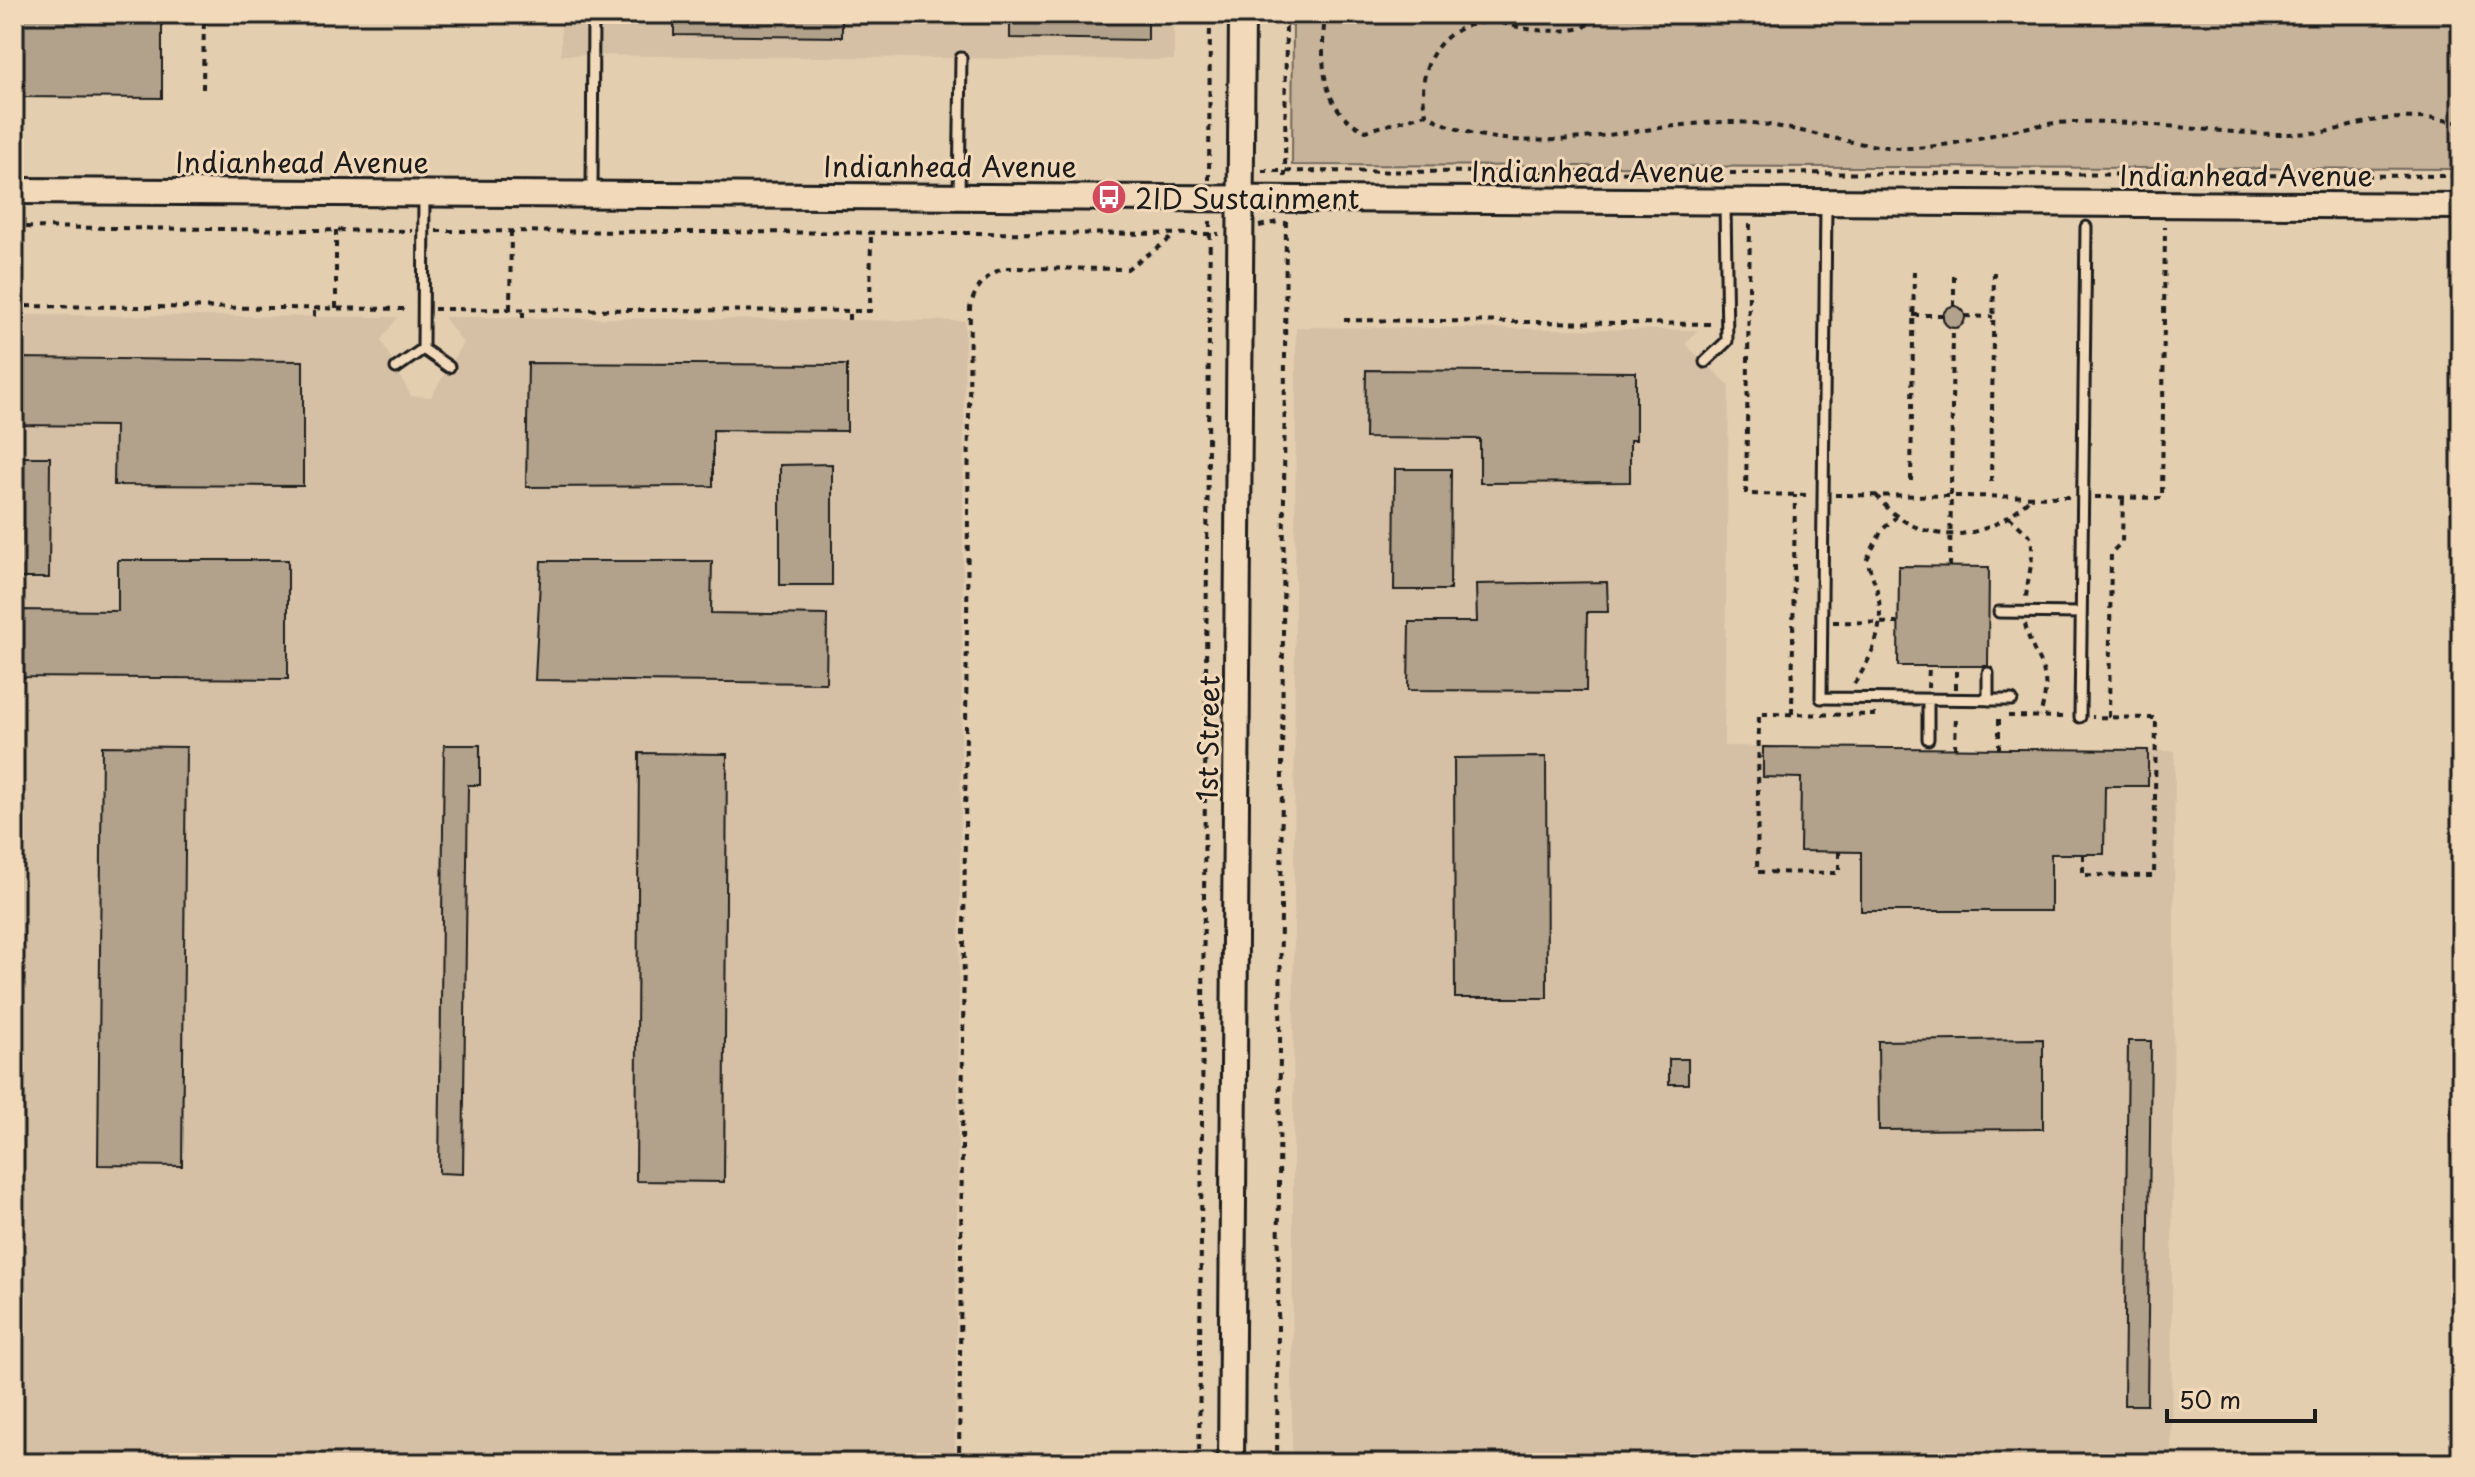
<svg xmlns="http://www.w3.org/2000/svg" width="2475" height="1477" viewBox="0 0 2475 1477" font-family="'Playpen Sans',sans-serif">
  <rect width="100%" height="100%" fill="#e4ceb0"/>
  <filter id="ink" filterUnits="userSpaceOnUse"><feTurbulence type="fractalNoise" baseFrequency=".0125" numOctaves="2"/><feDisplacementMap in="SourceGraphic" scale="16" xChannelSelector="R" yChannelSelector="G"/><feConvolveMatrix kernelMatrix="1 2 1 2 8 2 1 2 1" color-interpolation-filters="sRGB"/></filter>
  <g filter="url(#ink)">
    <!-- built -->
    <path fill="#d5c0a5" d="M561,14h613v46l-613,-5z
      M14,315l384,2 -17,23 30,56 20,1 32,-54 -19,-26 521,4 -10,1142h-941z
      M1296,327l402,3 -13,14 44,41 -5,361 451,5 -4,712h-879z"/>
    <!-- green -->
    <path fill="#c7b39a" stroke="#72685b" stroke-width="2" d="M1293,14h1168v155l-1169,-4z"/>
    <!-- water -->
    <path fill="#9d8e7b" stroke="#696055" stroke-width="2" d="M1674,14h91l-10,9z"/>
    <!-- building -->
    <path fill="#b2a18b" stroke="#1c1c1c" stroke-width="2" d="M14,14h148v84l-148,-1z
      M674,14h168v23l-168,-2z
      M1010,14h138v26l-138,-2z
      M1943 317a11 11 0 1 1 22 0a11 11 0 1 1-22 0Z
      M14,358l289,3v125l-189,-1 1,-59 -101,-1z
      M528,363l319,2v66l-134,-1v56l-187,1z
      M1366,370l270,2v68h-6v42l-150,1v-44l-115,-1z
      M14,457h36l-1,121h-35z
      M832,464v121h-52v-120z
      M1395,469h56l-1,121h-56z
      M118,560h170v119l-274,-2v-67l104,1z
      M541,561h171l-1,52 116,2 -1,68 -291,-3z
      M1899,566l90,1 -1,99h-90z
      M1607,582l1,30h-21l-1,79 -178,-1 1,-68h68l-1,-38z
      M444,745h36v40h-12l-5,389 -24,-1z
      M102,746l84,1 -4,419 -84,-1z
      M1763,747l385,3v36h-43l-1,68h-53v57h-190v-59l-61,-1 1,-73 -38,-1z
      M639,753l88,1 -3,428 -88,-1z
      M1546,757l1,241h-92l-1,-240z
      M2043,1039v90l-164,1 -1,-89z
      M2128,1041h23l-4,364h-23z
      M1669,1059h19v25h-19z"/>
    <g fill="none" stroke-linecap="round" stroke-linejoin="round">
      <defs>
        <path id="lane" d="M592,193l1,-179
          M959,195l2,-137
          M1826,205l-5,493 191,2
          M423,349l1,-154
          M1705,362l22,-21 -2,-137
          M396,368l27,-19 26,18
          M1999,612l82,1
          M1988,700v-27
          M2080,717l6,-490
          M1928,739v-39"/>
        <path id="secondary" d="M14,191l2447,15
          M1231,1463l11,-1449"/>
      </defs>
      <!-- lane casing -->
      <use href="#lane" stroke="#1c1c1c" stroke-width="15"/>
      <!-- secondary casing -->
      <use href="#secondary" stroke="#1c1c1c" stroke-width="30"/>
      <!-- path -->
      <path stroke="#1c1c1c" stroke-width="4" stroke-dasharray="6 6" stroke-linecap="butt" d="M1325,14c-4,45 -7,96 41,117l60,-17
        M1596,14l-12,14c-19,3 -37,4 -56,1 -14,-2 -30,-9 -44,-7 -48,6 -69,49 -58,92 87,53 202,11 297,8 61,-2 118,24 179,26 54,1 103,-20 155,-25 89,-7 178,18 266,9 16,-2 32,-8 48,-11 28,-5 62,-4 90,2
        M203,89l1,-75
        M1262,171l1199,5
        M1285,177l1,-163
        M1209,180l1,-166
        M1750,224l-4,270 64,1
        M1259,226l19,-4
        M14,227l398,4
        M436,231l783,3
        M14,306l395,3
        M1954,306v-35
        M336,308v-78
        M434,309l436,2 1,-77
        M510,309l1,-78
        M1913,315h31
        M1965,316l28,1
        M314,317v-9
        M523,318v-9
        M849,320v-9
        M1344,320l370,4
        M1911,481l3,-211
        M1991,482l3,-211
        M1835,495l235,2
        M1876,495c41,54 111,50 155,2
        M2095,497l67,1 3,-271
        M2009,517l22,20c4,24 -4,40 -5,62
        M1950,567l3,-239
        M1833,622l66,1
        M2025,624c10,44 30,41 15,92
        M1854,684c18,-26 31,-56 24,-89 -2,-12 -8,-23 -11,-36l15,-29 14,-13
        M1928,688l1,-21
        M1956,689v-22
        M1792,714l3,-219
        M2008,716l60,1
        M2109,717l2,-164 11,-11 1,-44
        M1955,749l1,-36
        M1999,749v-33
        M1839,852v21l-82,-1 2,-158 121,1
        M2083,854v21l71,1 2,-158 -64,-1
        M959,1463l11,-1156c6,-20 14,-30 33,-39l124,1 46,-32
        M1199,1463l11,-1243
        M1277,1463l9,-1246"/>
      <!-- lane -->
      <use href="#lane" stroke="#f1d9b9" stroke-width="9"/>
      <!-- secondary -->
      <use href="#secondary" stroke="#f1d9b9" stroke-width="24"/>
    </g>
  </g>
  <!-- icons -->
  <defs>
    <symbol id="bus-disc" viewBox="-11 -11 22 22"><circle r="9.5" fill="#d1495b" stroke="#f1d9b9"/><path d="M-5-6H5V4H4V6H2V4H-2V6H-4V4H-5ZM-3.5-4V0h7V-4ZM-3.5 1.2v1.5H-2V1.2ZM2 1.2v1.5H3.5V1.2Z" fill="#fff"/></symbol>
  </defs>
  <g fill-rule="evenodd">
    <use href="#bus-disc" x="1089" y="177" width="40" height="40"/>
  </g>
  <g text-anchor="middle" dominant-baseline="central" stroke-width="6" stroke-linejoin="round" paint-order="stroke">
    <!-- street labels -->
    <g font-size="28" fill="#1c1c1c" stroke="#f1d9b9">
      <text x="302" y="161">Indianhead Avenue</text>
      <text x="950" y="165">Indianhead Avenue</text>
      <text x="1598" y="170">Indianhead Avenue</text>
      <text x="2246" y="174">Indianhead Avenue</text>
      <text transform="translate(1207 738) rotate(-89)">1st Street</text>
    </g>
    <!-- poi labels -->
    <g font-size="28" fill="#1c1c1c" stroke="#f1d9b9" text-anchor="start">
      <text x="1135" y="197">2ID Sustainment</text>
    </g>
  </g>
  <!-- margin -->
  <rect width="2475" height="1477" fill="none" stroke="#f1d9b9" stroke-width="48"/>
  <rect x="24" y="24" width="2427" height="1429" fill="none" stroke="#1c1c1c" stroke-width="3" filter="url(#ink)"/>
  <!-- scale -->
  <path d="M2167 1409v12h148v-12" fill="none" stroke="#1c1c1c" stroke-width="4"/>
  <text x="2179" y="1409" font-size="24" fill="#1c1c1c" stroke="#f1d9b9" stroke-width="6" paint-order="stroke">50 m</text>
</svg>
